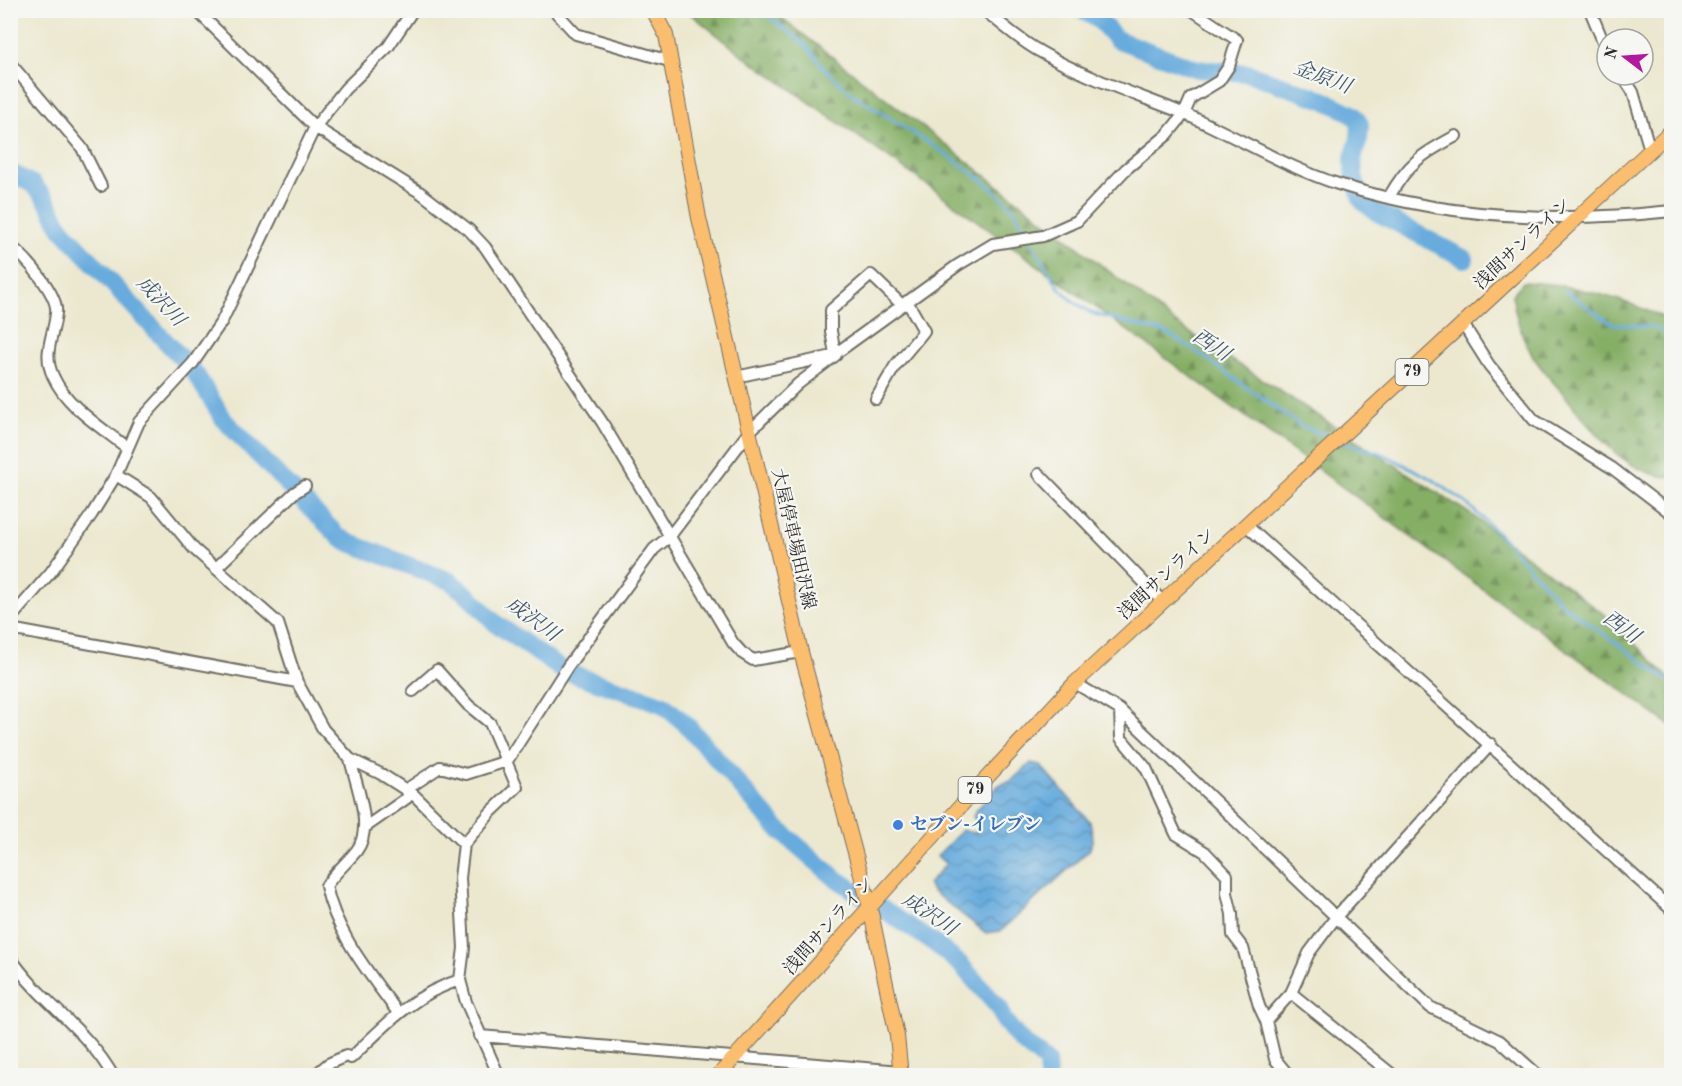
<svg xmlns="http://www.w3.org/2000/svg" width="1682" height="1086" viewBox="0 0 1682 1086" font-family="'Old Standard TT','Noto Serif JP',serif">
  <defs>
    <pattern id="forest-firs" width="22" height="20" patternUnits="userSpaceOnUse" patternTransform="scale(1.5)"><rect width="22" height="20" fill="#86af66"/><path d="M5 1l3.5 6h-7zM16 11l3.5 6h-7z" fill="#6e8f54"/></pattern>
    <pattern id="water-waves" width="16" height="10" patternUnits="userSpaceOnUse" patternTransform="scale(1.5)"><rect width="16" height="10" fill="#67acdd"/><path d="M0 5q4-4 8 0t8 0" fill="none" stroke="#558cb3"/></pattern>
  </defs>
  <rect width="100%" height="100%" fill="#f6f6f2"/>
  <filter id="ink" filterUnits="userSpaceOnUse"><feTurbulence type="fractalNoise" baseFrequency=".0167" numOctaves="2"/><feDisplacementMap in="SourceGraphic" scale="12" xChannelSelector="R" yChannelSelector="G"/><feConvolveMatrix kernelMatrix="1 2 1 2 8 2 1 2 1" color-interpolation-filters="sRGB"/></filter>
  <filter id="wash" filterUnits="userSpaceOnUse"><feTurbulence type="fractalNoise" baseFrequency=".008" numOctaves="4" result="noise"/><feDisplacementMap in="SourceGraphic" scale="24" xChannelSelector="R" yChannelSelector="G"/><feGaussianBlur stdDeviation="1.35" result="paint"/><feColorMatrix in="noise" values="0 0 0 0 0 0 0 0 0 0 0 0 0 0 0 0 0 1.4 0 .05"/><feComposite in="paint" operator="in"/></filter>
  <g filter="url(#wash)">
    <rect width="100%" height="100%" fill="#ece8cf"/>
    <!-- forest -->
    <path fill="url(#forest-firs)" stroke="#586d48" stroke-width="1.5" d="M687,11h86l408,316 288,186 140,105 62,62v46l-734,-534 -195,-137z
      M1523,282c49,1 104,18 148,39v156c-48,-2 -81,-50 -109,-85 -10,-11 -21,-23 -29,-36 -12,-19 -17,-39 -21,-61z"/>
    <!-- water -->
    <path fill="url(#water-waves)" stroke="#496c84" stroke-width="1.5" d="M1031,763l9,2 50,57 3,15 -3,12 -89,82 -15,2 -54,-42 -4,-7 18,-20 -9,-8 25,-26 11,3 5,-2 1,-6 -6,-8 2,-5 24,-27 12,-4z"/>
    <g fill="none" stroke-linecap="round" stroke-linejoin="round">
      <!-- stream -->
      <path stroke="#67acdd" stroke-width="3" d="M760,10l47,36 16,21 28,26 95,61 39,28 29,27 14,27
        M1031,242l29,47 13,12 18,12 75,20 24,14 111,79 33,12
        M1565,291l47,33 40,3 20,9
        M1343,442l42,13 47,24 34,24 32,30 65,72 109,78"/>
      <!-- river -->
      <path stroke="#67acdd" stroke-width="18" d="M1083,10l18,12 15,17 81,30 50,4 77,27 29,14 7,10 -1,15 -6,19 1,19 8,24 14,11 89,47
        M10,172l24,13 12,15 16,29 133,144 29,47 114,116 12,7 100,38 20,16 25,26 69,48 98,33 24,20 90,103 58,50 100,66 26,21 40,45 3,10 17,21 27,22 1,14"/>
    </g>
  </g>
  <g filter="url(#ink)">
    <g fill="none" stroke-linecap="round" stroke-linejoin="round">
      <defs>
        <path id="minor" d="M196,10l119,117 106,66 48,37 16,17 117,175 131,221 9,10 11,7 48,-8
          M554,10l22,24 93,27
          M984,10c18,14 35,30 55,41 46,27 97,43 146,63 51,22 100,53 153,70 108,35 222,39 334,27
          M1590,10l17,41
          M10,63l72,85 19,38
          M1622,75l11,17 17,58
          M1389,197c19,-34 33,-43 67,-61
          M10,246c15,10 49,49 46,67 -2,23 -14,40 -3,63 13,30 48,51 73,71
          M1463,324l26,41 45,55 78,48 60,46
          M835,354l123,-89 35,-21 50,-8 34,-15 49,-52 41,-34 17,-21 7,-16 28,-17 10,-15 8,-26 -45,-30
          M835,354l-4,-23v-21l40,-35 30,29
          M736,377l97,-21
          M876,399l19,-33 29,-35 -17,-30
          M1039,474l124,128
          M116,475l35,22 43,52 84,74 19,59 26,47 27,30 31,15 33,21 50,49
          M1246,525l426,385
          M216,568l78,-75 11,-7
          M10,619l41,-47 41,-58 24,-39 23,-53 54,-59 29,-42 93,-194 30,-38 43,-42 25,-37
          M10,629l287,53
          M1075,683l45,27 310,297 70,34 39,35
          M413,691l24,-21 31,35 22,18 27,64 -26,25 -27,32 -4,34 4,70 -4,32 6,22 33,74
          M1120,710l1,28 25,30 30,66 29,18 22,23v18l5,21 1,21 10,13 16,58 7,15 9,38 14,17
          M350,759c6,26 24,68 7,91 -10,13 -22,22 -31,36 10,48 44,88 72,127
          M364,828l43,-30 3,-11 30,-20 26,7 41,-13 61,-95 86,-117 16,-13 79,-104 49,-48 38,-29
          M10,957c30,45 77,72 103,119
          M1291,993l103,83
          M1266,1021l25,-28 18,-40 27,-36 155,-173
          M480,1036l421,35 5,4
          M314,1076l14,-12 18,-8 5,2c33,-32 64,-65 109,-78"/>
        <path id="major" d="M653,10l13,25 33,183 102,434 69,256 27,128 4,40
          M718,1076l249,-277 108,-116 597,-553"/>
      </defs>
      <!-- minor casing -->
      <use href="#minor" stroke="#6f6d64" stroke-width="14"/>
      <!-- major casing -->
      <use href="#major" stroke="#6f6d64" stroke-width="16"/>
      <!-- minor -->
      <use href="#minor" stroke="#fff" stroke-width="10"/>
      <!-- major -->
      <use href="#major" stroke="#fbbd6e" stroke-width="14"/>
    </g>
  </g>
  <!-- markers -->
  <circle fill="#3f7fe0" stroke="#f6f6f2" stroke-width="2" cx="898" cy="825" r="6"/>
  <g text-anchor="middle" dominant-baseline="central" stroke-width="4.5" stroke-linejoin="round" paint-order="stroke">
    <!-- shield labels -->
    <g fill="#f6f6f2" stroke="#686867" stroke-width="1.5">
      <rect x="1395.5" y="359" width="33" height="26" rx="4.5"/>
      <rect x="958.5" y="777" width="33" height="26" rx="4.5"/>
    </g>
    <g font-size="16" font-weight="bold" fill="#2b2b2b">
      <text x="1412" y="372">79</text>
      <text x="975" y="790">79</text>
    </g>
    <!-- street labels -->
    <g font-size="18" fill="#2b2b2b" stroke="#f6f6f2">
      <text transform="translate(1523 244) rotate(-43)">浅間サンライン</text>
      <text transform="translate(793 539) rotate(77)">大屋停車場田沢線</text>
      <text transform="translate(1167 574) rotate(-43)">浅間サンライン</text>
      <text transform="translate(829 926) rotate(-48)">浅間サンライン</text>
    </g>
    <!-- shop labels -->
    <g font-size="18" font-weight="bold" fill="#366cbe" stroke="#f6f6f2" text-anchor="start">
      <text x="910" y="825">セブン-イレブン</text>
    </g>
    <!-- water labels -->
    <g font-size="20" font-style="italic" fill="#405869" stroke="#f6f6f2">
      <text transform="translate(1322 78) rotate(21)">金原川</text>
      <text transform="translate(160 302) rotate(47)">成沢川</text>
      <text transform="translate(1211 346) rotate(34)">西川</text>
      <text transform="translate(532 620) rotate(36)">成沢川</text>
      <text transform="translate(1621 628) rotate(36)">西川</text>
      <text transform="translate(929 915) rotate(34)">成沢川</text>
    </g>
  </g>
  <!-- margin -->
  <rect width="1682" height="1086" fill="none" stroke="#f6f6f2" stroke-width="36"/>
  <!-- north arrow -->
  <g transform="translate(1625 57) rotate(287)"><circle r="28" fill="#f6f6f2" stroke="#a5a5a2" stroke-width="1.5"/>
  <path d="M0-4.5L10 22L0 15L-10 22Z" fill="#b5179e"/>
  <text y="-9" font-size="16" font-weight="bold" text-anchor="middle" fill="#2b2b2b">N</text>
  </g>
</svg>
